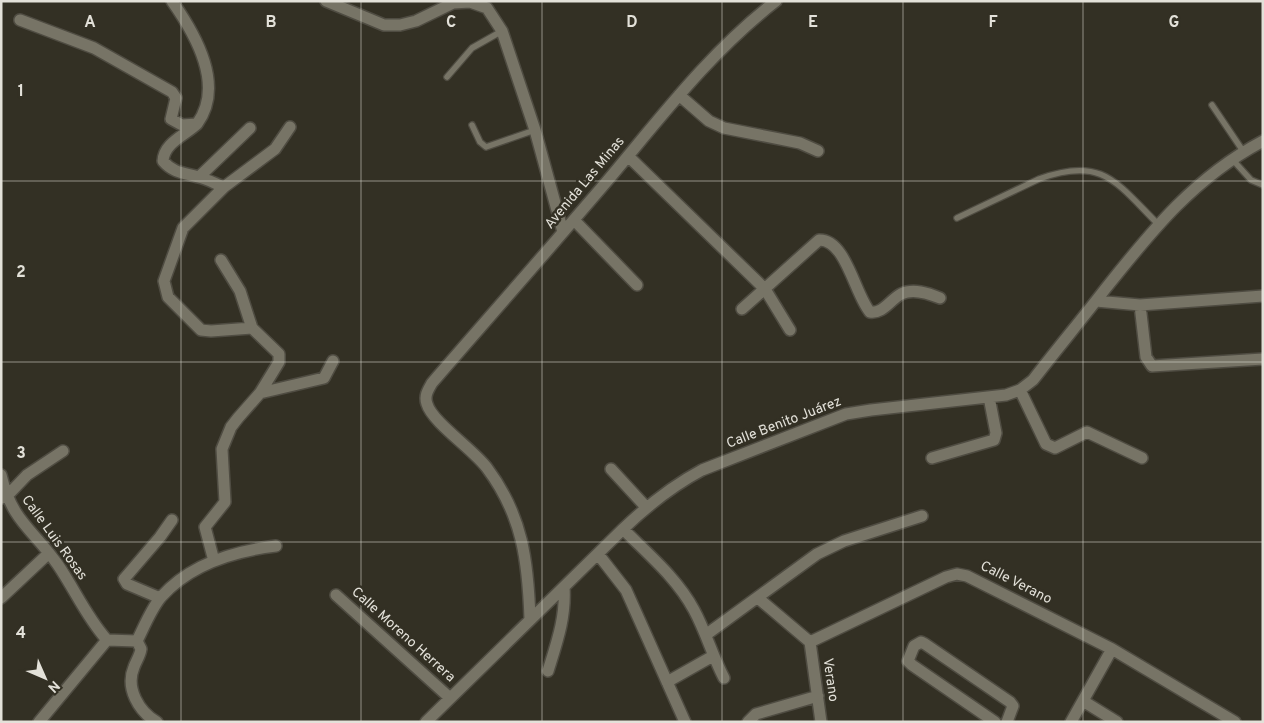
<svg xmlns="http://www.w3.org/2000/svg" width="1264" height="723" viewBox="0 0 1264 723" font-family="Overpass,sans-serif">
  <rect width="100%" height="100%" fill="#333024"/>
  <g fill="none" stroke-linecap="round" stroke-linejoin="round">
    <defs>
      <path id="service" d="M447,77l25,-29 30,-17
        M1212,105l31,46
        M472,125l8,17 6,5 49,-17
        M1232,159l19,21 12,5
        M957,218l82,-39c63,-23 77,3 118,44"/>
      <path id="minor" d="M326,1l58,24h16l16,-4 37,-18 17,-1 17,6 15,23 33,99 28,102
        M20,20l74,28 78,44 4,6 -5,21 11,6 15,-1c28,-38 -1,-89 -25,-123
        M679,95l30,26 15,7 76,15 18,8
        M197,124c-13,12 -33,19 -34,37 10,12 22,12 35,16 9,2 18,7 26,10l51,-38 15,-22
        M628,156l137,133 25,41
        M199,177l51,-49
        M224,187l-41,41 -19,53 4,16 33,33 10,1 41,-3
        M574,220l63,65
        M221,260l19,31 12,37 27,26v8l-19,31
        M1096,301l44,4 123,-9
        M1140,305l6,52 6,9 111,-7
        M742,309l77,-69c27,-1 36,55 51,72 13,2 20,-12 31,-18 12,-6 27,-1 39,4
        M1020,390l26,54 9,4 32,-16 55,26
        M932,458l62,-18 2,-7 -7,-36
        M611,469l35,38
        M1,475c11,47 32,54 57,90 17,25 29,53 49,75
        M1,498l5,-1 21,-22 36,-24
        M623,529c25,25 54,49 71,81 12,22 18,45 30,68
        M598,554l28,36 59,132
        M214,561l-9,-34 20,-25 -3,-53 9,-22 7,-9 22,-25 64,-15 9,-17
        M336,595l114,103
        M1,598l48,-45
        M160,598l-33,-14 -3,-5 36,-42 12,-17
        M758,598l52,44
        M530,619c-2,-57 -7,-103 -43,-151 -13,-18 -55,-46 -60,-64 -3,-8 1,-14 5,-21 59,-68 118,-135 176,-203 53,-63 102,-128 168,-179
        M707,634l110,-80 27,-13 78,-25
        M810,642l136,-65 11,-3 10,2 145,73 123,73
        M810,642l11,80
        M548,671c9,-29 18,-54 16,-84
        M667,682l46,-26
        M1083,701l34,21
        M39,722l68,-82 30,1
        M157,722c-18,-10 -32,-34 -23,-55 2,-6 6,-11 7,-18l-4,-8c7,-14 14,-32 24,-44 29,-33 73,-46 115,-51
        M426,722l197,-193c24,-23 49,-43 79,-59l144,-56 25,-4 135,-15 14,-5 13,-10c24,-31 49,-61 73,-92 47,-59 89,-111 157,-147
        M748,722l8,-8 62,-18
        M995,722l-83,-57 -4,-4 6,-15 7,-4 4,2 85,58 3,4 -6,16
        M1071,722l41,-73"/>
    </defs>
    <!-- service casing -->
    <use href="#service" stroke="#4f4c42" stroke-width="8"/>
    <!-- minor casing -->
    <use href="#minor" stroke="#4f4c42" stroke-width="14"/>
    <!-- service -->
    <use href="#service" stroke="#777466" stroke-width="5.5"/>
    <!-- minor -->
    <use href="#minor" stroke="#777466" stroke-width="11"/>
  </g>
  <!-- grid -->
  <path fill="none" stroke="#e3e1d9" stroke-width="1" stroke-opacity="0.55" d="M181,1v721M361,1v721M542,1v721M722,1v721M903,1v721M1083,1v721M1,181h1262M1,362h1262M1,542h1262"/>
  <g text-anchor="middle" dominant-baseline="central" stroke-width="5" stroke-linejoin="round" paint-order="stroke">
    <!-- street labels -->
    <g font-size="14" fill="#e3e1d9" stroke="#333024">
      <text transform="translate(585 183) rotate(-50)">Avenida Las Minas</text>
      <text transform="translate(784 423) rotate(-21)">Calle Benito Juárez</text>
      <text transform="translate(54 538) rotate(54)">Calle Luis Rosas</text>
      <text transform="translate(1016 583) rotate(27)">Calle Verano</text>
      <text transform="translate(403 635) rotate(42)">Calle Moreno Herrera</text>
      <text transform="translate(830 680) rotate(82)">Verano</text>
    </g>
  </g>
  <g font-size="16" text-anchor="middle" font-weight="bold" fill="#e3e1d9" stroke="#333024" stroke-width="5" stroke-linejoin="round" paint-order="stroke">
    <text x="90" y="27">A</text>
    <text x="271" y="27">B</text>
    <text x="451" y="27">C</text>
    <text x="632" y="27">D</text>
    <text x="813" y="27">E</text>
    <text x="993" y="27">F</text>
    <text x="1174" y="27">G</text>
    <text x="21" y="96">1</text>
    <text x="21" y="277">2</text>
    <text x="21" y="458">3</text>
    <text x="21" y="638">4</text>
  </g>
  <!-- border -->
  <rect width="1264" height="723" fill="none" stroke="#e3e1d9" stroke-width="5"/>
  <!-- north arrow -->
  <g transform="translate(45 678) rotate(135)" stroke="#333024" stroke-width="4" paint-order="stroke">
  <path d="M0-4L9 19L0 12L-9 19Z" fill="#e3e1d9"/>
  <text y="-8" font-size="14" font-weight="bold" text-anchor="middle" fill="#e3e1d9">N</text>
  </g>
</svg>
